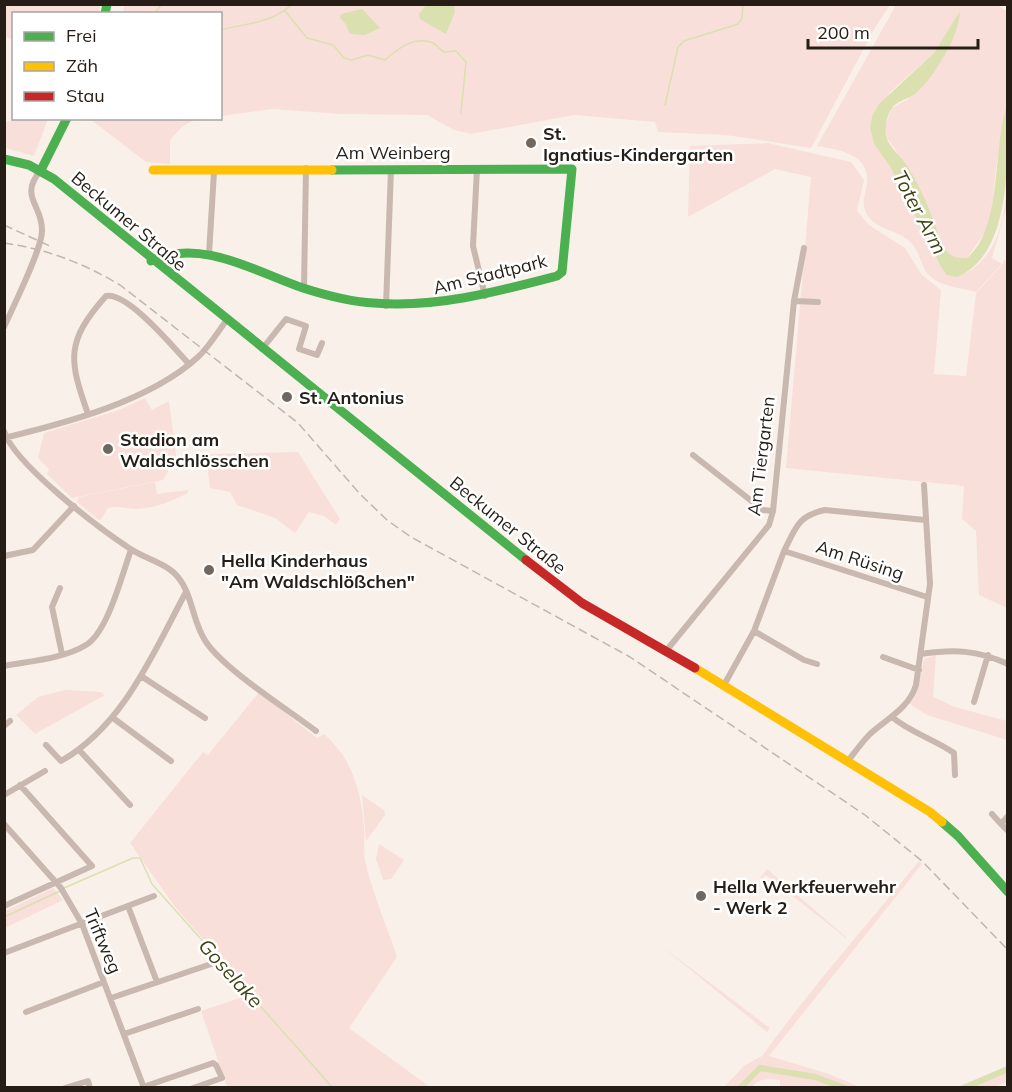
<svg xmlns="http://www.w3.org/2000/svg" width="1012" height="1092" viewBox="0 0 1012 1092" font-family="Mulish,sans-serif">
  <rect width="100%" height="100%" fill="#f9f1e9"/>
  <!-- green -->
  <path fill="#f8dfda" d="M5,4h95v1l-2,8 -84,1 -1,25 -8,-2z
    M125,4l765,1 -14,21 -65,122 -85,-13 -68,-3 -3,-10 -81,-7 -103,19 -17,-4 -27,-15 -86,-1 -68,-5 -52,7 -1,-102h-98z
    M896,5h102l9,7v94l-10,55 -6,54 -5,16 -19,27 -8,1 -10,-5 -8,-9 -11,-33 -25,-49 -18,-25 -2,-12 7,-18 15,-8 36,-41 17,-47 -26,41 -44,39 -18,24 -2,12 4,16 17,24 50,99 25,6c33,-19 39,-56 41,-91v24l-15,52 10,6 -26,28c-14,-4 -32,-5 -44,-14 -13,-10 -11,-29 -24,-38 -13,-10 -34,-12 -42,-27 -6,-13 2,-23 1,-36 -1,-24 -32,-28 -50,-31z
    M18,119h30l-14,37 -29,-8v-26z
    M90,119v-1l106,1 -13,7 -13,14v24l-24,-2z
    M768,143l83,19 13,18 -7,31 12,14 36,23 17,27 19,15 -7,84 32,2 10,-83 27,-29 1,-4 3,2v346l-28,-13 -3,-64 -14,-12 2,-33 -178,-18 25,-291 -36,-8 -87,48 2,-71z
    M145,398l7,12 17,-9 8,61 -9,3v7l-5,8 -91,18 -25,-24 2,-5 -11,-11 6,-25 75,-23z
    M298,452l42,67 -4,6 -12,-9 -15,-4 -14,21 -20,-15 -38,-13 -7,-13 -20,-4 -4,-34z
    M155,482l2,12 31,-4v3c-16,8 -32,15 -51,16 -10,0 -19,-4 -29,-1l-8,13 -23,-19 2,-5z
    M936,655l-3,42 22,10 52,14v19l-80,-25 -17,-11 8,-18 6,-27z
    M65,690l36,2 4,3 -70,39 -19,-19 22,-18z
    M259,692l58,46 7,-4c28,24 38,59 40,95 1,11 -1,25 2,36 8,31 21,62 31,92l-48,71 81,59h-203l-26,-76 50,-17 -76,-87 -45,-64 73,-91 5,3z
    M362,795l22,15 1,5 -19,26z
    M379,844l25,16 -13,19 -8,1 -7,-21z
    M919,861l3,3 -153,192 57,17 34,14h-80v-7c-11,-1 -21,-2 -28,7h-28l21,-22 17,-9c49,-68 104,-130 157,-195z
    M767,869l79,68v1l-80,-63 -4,4 -2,-1z
    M53,888l10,12 -58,28v-17z
    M660,945l110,83 -3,4z
    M1007,1066v16l-12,5h-38z"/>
  <!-- water -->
  <path fill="#dae0b0" d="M427,4l27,2 1,6 -9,22 -26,-15 -1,-5z
    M362,9l18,19 -15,7 -15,-1 -5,-11 -5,-5 1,-4z
    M960,11c0,24 -27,68 -45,83 -7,5 -18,7 -23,14 -6,9 -8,20 -5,31 4,10 13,16 19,25 11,18 21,38 28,58 6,17 10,39 33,36 36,-29 25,-109 40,-152 1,54 5,148 -50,171l-10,-2 -6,-8 -50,-99 -17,-24 -4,-16 2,-12 7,-12 55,-51z"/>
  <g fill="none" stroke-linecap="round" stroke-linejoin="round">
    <!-- stream -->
    <path stroke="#dae0b0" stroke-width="1.5" d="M285,11l22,27 26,7 11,13 8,2 16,-5 17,5c13,-11 29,-25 48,-17 4,2 6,6 11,9l12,-1 10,11 -5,51
      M154,14l8,-10
      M220,30c24,-6 53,-7 72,-26
      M665,105l13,-58 6,-6 54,-17 4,-6 1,-14
      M64,888l69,-30h7l12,26 181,204
      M4,917l56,-26"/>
    <!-- canal -->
    <path stroke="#dae0b0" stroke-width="6" d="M740,1088l20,-20 55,9 30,11
      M964,1088l44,-19"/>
    <!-- street -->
    <path stroke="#c8b8b0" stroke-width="6" d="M477,169l-4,77 12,50
      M209,254l5,-82
      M304,288l2,-120
      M794,301l24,1
      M386,306l5,-137
      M4,327c9,-20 38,-78 38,-96 1,-26 -24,-34 -1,-61
      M262,349l24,-30 20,7 -7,23 18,6 5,-12
      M88,414c-19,-54 -23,-72 18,-118 22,-4 68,52 83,68
      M4,431c10,33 95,97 125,117 14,10 37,15 48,28 16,18 15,46 29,66 19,28 81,67 110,89
      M4,438c62,-15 146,-37 194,-81 11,-10 19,-24 28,-36
      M693,455l70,55 10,1
      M784,551c12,-23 13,-35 41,-41l100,10
      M4,556l29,-6 41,-44
      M60,588l-8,19 10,47
      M754,631l50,29 13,4
      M666,651l103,-126 4,-14 21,-210 10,-53
      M921,654c33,-5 56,-4 87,10
      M883,657l36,13
      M4,666c26,-5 59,-7 82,-21 22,-13 36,-71 45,-95
      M141,676l64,42
      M724,685l30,-54 30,-80 143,46
      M974,702l14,-47
      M892,717c19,16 42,22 62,36l1,22
      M113,718l58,43
      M4,726l6,-5
      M46,745l15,16c63,-36 92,-108 125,-169
      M80,751l50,54
      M848,761c7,-9 14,-19 22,-27 18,-16 39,-26 46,-49l14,-101 -6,-99
      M4,795l41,-24
      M992,814l9,10
      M1008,816l-7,8 7,7
      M4,824l57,64 21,36 62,164
      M4,906l88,-40 -72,-81
      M128,906l29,76
      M4,953l150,-57
      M111,998l103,-35
      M26,1012l78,-30
      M124,1034l74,-25
      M143,1087l70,-24 3,2 6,13 -29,10
      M65,1088l23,-7 2,7"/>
    <!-- fast -->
    <path stroke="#4caf50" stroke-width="9" d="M105,14l2,-10
      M4,159l25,6 25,14 472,381
      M41,170l26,-52
      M151,261c49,-24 105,11 152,27 22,7 47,14 71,15 63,5 122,-11 183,-27l5,-4 10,-103 -240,1
      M942,822l16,14 50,56"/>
    <!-- slow -->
    <path stroke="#ffc107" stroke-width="9" d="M153,170h179
      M695,668l235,144 12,10"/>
    <!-- jam -->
    <path stroke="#c62828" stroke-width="9" d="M526,560l56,43 113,65"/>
    <!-- rail -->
    <path stroke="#c0b6af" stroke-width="1.5" stroke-dasharray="9 4.5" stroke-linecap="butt" d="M4,225l48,22
      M4,243c43,6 79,20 116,42l178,138 62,71 27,26 24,17 219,120 235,158 57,46 86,89"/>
  </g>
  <!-- markers -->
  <g fill="#706860" stroke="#fff" stroke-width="2">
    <circle cx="531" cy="143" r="6"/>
    <circle cx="287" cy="397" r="6"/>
    <circle cx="108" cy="449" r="6"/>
    <circle cx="209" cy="570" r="6"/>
    <circle cx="701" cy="896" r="6"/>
  </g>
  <g text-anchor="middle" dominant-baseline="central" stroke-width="5" stroke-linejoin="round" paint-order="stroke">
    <!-- poi labels -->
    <g font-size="18" font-weight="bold" fill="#261e16" stroke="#fff" text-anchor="start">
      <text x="543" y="133">St.<tspan x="543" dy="21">Ignatius-Kindergarten</tspan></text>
      <text x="299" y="397">St. Antonius</text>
      <text x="120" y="439">Stadion am<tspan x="120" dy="21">Waldschlösschen</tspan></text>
      <text x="221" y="560">Hella Kinderhaus<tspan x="221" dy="21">"Am Waldschlößchen"</tspan></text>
      <text x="713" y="886">Hella Werkfeuerwehr<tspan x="713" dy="21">- Werk 2</tspan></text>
    </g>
    <!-- street labels -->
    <g font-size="18" fill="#261e16" stroke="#fff">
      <text x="393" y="152">Am Weinberg</text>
      <text transform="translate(129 221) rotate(40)">Beckumer Straße</text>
      <text transform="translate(490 274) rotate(-14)">Am Stadtpark</text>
      <text transform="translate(761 456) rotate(-83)">Am Tiergarten</text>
      <text transform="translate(508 525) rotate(39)">Beckumer Straße</text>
      <text transform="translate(860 560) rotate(18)">Am Rüsing</text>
      <text transform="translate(103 941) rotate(67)">Triftweg</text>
    </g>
    <!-- water labels -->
    <g font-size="20" font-style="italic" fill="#3f4514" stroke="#fff">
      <text transform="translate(920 212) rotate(62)">Toter Arm</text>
      <text transform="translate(231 973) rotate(48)">Goselake</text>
    </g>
  </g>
  <!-- border -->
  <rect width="1012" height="1092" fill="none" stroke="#261e16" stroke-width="12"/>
  <!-- legend -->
  <rect x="12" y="12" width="210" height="108" fill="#ffffff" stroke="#a8a5a2" stroke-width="1.5"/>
  <rect x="24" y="32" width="30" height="9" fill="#4caf50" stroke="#a8a5a2" stroke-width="1.5"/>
  <text x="66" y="42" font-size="18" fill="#261e16">Frei</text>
  <rect x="24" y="62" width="30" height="9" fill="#ffc107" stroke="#a8a5a2" stroke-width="1.5"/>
  <text x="66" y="72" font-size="18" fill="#261e16">Zäh</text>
  <rect x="24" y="92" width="30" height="9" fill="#c62828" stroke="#a8a5a2" stroke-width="1.5"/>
  <text x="66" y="102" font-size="18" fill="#261e16">Stau</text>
  <!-- scale -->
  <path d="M808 39v9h170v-9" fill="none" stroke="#261e16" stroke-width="3"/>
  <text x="817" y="39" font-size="18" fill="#261e16" stroke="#ffffff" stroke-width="4.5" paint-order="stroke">200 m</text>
</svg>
